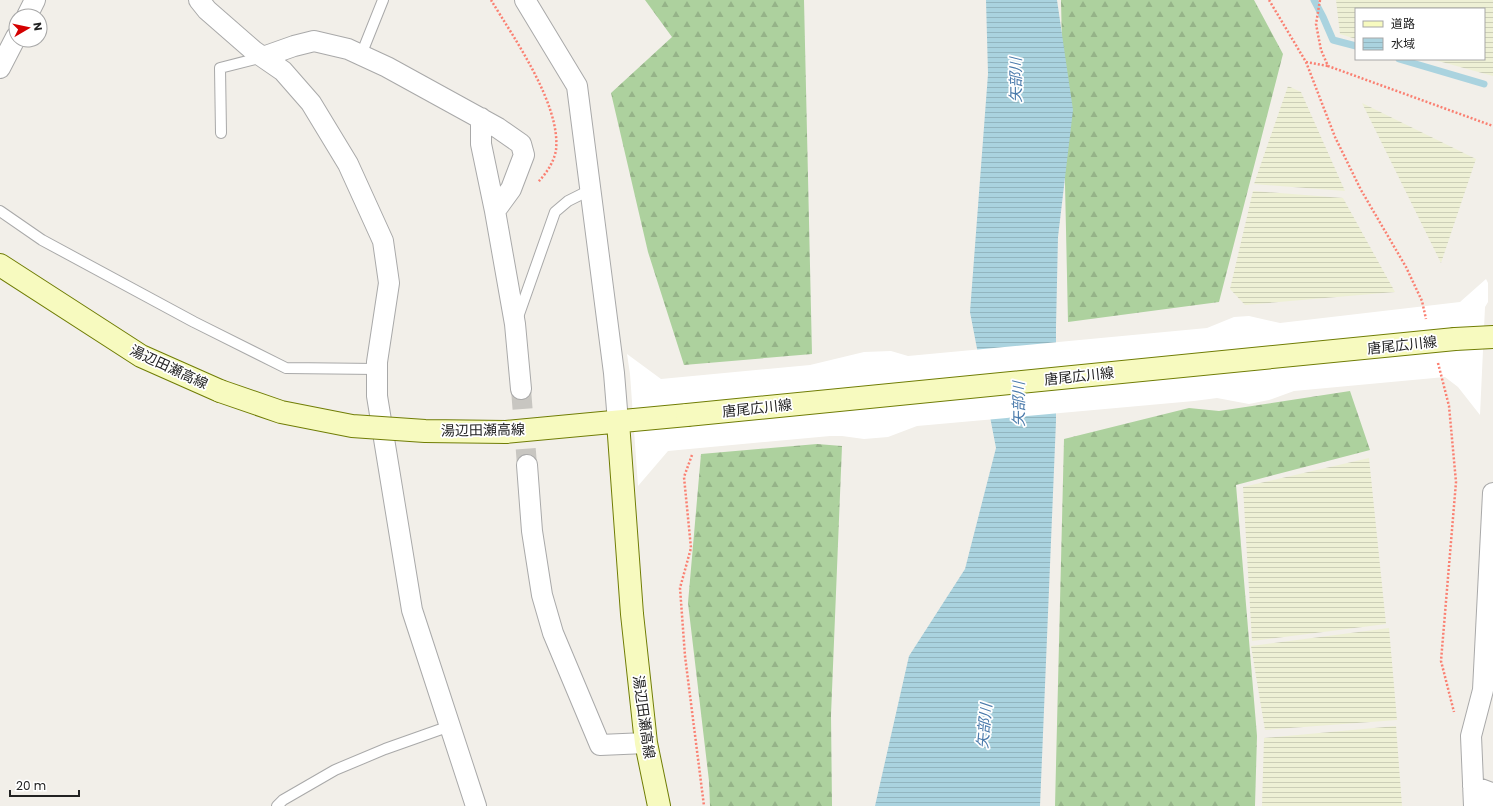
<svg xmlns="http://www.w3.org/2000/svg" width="1493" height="806" viewBox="0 0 1493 806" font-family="Poppins,'Noto Sans JP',sans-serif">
  <defs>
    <pattern id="farmland-rules" width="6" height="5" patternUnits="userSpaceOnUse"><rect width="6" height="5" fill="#eef0d5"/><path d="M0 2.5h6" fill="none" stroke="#ccceb7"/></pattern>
    <pattern id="forest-firs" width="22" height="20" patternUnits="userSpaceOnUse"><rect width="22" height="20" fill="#add19e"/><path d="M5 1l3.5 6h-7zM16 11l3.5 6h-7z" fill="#95b388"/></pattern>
    <pattern id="water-rules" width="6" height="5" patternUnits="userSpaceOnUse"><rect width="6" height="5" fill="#aad3df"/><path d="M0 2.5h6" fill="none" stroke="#92b5bf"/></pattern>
  </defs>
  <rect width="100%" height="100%" fill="#f2efe9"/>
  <!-- farmland -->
  <path fill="url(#farmland-rules)" d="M1336,0h157v76l-62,-17h53v-50h-128v30l-16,-5z
    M1288,86l13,6 44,99 -91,-7z
    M1362,103l114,56 -35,104z
    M1253,191l90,7 52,94 -150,13 -15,-16z
    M1369,458l17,166 -134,17 -9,-154z
    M1389,628l8,92 -132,10 -14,-84z
    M1396,726l6,80h-140l2,-68z"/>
  <!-- forest -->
  <path fill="url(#forest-firs)" d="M645,0h159l8,354 -128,11 -36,-113 -37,-159 61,-56z
    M1061,0h193l29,54 -64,248 -151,20z
    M1350,391l20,59 -134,35 21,251 -2,70h-200l9,-367 125,-31 30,3z
    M817,444l25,2 -11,269 1,91h-122l-1,-25 -21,-178 13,-149z"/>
  <!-- water -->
  <path fill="url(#water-rules)" d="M986,0h71l16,110 -15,127 -2,90v94l-16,385h-165l34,-150 56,-87 31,-121 -26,-136 18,-238z"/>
  <!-- pier -->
  <path fill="#fff" d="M1486,279l2,4v19l-3,5 -5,108 -22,-28 -13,-10 -151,14 -25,9 -20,4 -32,-6 -23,3 -277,25 -29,11 -24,2 -22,-3h-12l-162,15 -30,35 -8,-112 -3,-20 34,25 149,-14 54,-13 27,-1 17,5 299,-28 27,-11 15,-1 31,7 180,-21z"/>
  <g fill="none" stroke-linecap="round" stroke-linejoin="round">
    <!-- stream -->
    <path stroke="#aad3df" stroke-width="7" d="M1314,0l9,17 10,23 23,6
      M1399,59l85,25"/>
    <!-- street-tunnel -->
    <path stroke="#c8c6c1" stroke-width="20" stroke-dasharray="20 10" stroke-linecap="butt" d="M521,389l6,76"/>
    <defs>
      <path id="lane" d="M361,55l22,-55
        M221,133l-1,-65 43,-11
        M0,211l42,29 152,82 92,46 91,1
        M518,317l37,-105 13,-11 22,-11
        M277,806l6,-6 52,-30 50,-21 65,-23"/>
      <path id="street" d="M199,0l8,10 47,41 29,20 28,32 37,61 35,77 6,42 -12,79v34l35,214 64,196
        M525,0l52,86 37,287 4,49
        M27,16l8,-16
        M263,57l31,-11 20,-5 34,8 39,18 111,61 23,16 3,11 -13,34 -16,22
        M0,68l16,-31
        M481,118v26l14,67 20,113 6,65
        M527,465l5,66 10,64 11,38 47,112 46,-2
        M1473,786l16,6 2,14
        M1474,806l-3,-70 12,-46 10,-197"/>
      <path id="secondary" d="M0,265l141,91 79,35
        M1455,339l38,-2
        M618,422l14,192 14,129 13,63
        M506,432l181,-17"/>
    </defs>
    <!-- lane casing -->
    <use href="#lane" stroke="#a9a9a9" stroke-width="12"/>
    <!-- street casing -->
    <use href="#street" stroke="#a9a9a9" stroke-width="22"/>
    <!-- secondary casing -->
    <use href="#secondary" stroke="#707d05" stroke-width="24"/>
    <!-- path -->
    <path stroke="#fa8072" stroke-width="2.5" stroke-dasharray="2 2" stroke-linecap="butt" d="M491,0c23,38 70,105 65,150 -2,12 -10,24 -18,32
      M1269,0l37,62 29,75 26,53 45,77 16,34 4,18
      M1320,0l-4,24 5,26 7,16 165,60
      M1306,62l22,4
      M1438,363l11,43 7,76 -15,179 13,51
      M692,455l-8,22 7,71 -11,40 5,68 19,150"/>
    <!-- lane -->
    <use href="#lane" stroke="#fff" stroke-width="10"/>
    <!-- street -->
    <use href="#street" stroke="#fff" stroke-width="20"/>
    <!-- secondary -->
    <use href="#secondary" stroke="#f7fabf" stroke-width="22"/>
    <defs>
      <path id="secondary-bridge" d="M220,391l61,21 71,14 73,5 81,1
        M687,415l768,-76"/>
    </defs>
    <!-- secondary-bridge casing -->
    <use href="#secondary-bridge" stroke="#707d05" stroke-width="24" stroke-linecap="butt"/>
    <!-- secondary-bridge -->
    <use href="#secondary-bridge" stroke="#f7fabf" stroke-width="22"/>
  </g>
  <g text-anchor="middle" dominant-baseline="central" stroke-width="3.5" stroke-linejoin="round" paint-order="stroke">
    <!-- street labels -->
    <g font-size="14" fill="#222" stroke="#fff">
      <text transform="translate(1402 345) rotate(-6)">唐尾広川線</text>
      <text transform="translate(169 367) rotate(25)">湯辺田瀬高線</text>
      <text transform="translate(1079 376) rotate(-6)">唐尾広川線</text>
      <text transform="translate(757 408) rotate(-6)">唐尾広川線</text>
      <text transform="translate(483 430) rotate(-1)">湯辺田瀬高線</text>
      <text transform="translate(644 717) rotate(82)">湯辺田瀬高線</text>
    </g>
    <!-- water labels -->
    <g font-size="15" font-style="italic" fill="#4a7aab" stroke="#fff">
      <text transform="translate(1015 80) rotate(-90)">矢部川</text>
      <text transform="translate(1018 404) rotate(-90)">矢部川</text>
      <text transform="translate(984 726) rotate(-85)">矢部川</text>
    </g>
  </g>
  <!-- legend -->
  <rect x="1355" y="8" width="130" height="52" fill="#ffffff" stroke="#a7a7a7"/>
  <rect x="1363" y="21" width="20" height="6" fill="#f7fabf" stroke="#a7a7a7"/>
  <text x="1391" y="28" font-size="12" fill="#222222">道路</text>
  <rect x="1363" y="38" width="20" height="12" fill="url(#water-rules)" stroke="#a7a7a7"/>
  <text x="1391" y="48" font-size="12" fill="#222222">水域</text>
  <!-- north arrow -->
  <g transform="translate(28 28) rotate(81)"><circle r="19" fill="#ffffff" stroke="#a7a7a7"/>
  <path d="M0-3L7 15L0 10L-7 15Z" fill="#d40000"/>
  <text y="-6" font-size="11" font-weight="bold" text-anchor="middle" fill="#222222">N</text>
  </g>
  <!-- scale -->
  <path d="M10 790v6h69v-6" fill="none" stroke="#222222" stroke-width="2"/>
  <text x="16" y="790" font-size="12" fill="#222222" stroke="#ffffff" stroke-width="3" paint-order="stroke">20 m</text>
</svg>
